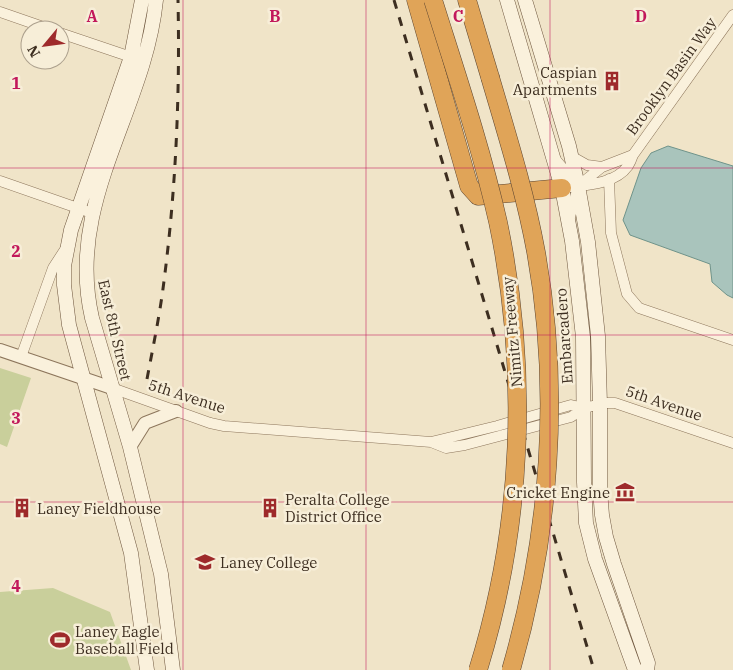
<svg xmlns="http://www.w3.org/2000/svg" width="733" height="670" viewBox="0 0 733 670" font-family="'IBM Plex Serif',serif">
  <rect width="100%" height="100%" fill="#f0e4c8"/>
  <!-- green -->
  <path fill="#c9cf9b" d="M0,368l31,10 -24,69 -7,-3z
    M53,588l57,24 21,58h-131v-78z"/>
  <!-- water -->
  <path fill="#a9c4bc" stroke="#6f938a" d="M668,146l65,20v132l-6,-3 -15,-13 -2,-18 -80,-29 -7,-15 18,-52 10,-15z"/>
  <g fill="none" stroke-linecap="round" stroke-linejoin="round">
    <defs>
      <path id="minor" d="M0,12l52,18
        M60,33l77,26
        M571,156l16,9 15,2
        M556,160l21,25
        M609,179l2,54 16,61 12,14 94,32
        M0,181l92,32
        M571,187c18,-2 45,-4 57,-21 2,-3 4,-8 5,-11l100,-140
        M570,217l8,-31 24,-19 31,-12
        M21,357l32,-89 11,-17
        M112,388l98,35 14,3 207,16 15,6 19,-3 106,-28 13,-9
        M431,442l66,-16 74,-21 13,3 21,-5h10l118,40"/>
      <path id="tertiary" d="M0,350l112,38
        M130,447l15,-24 31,-12"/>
      <path id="secondary" d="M142,0l-11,57 -60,173 -7,36v19l5,40 62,228 16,117
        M156,0c-11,111 -91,201 -64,318l38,129 31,127 12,96
        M507,0l55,188 10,53 11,96 1,145 2,41 9,36 40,111
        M525,0l44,146 9,40 10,56 10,94 2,68v86l2,25 4,22 8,27 34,99 -1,7"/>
      <path id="motorway" d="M416,0l53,186 9,10 84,-8
        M467,0l23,77"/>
    </defs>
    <!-- minor casing -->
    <use href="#minor" stroke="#8d765c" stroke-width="11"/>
    <!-- tertiary casing -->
    <use href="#tertiary" stroke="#8d765c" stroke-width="14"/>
    <!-- secondary casing -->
    <use href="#secondary" stroke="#6f573f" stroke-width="15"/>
    <!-- motorway casing -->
    <use href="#motorway" stroke="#5b4430" stroke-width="19"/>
    <!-- minor -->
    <use href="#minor" stroke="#faf1dc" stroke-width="10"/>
    <!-- tertiary -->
    <use href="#tertiary" stroke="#faf1dc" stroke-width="12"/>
    <!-- secondary -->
    <use href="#secondary" stroke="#faf1dc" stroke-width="14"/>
    <!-- motorway -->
    <use href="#motorway" stroke="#e0a458" stroke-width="18"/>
    <!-- rail -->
    <path stroke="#3d2e20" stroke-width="3" stroke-dasharray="9 9" stroke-linecap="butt" d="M394,0l200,670
      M147,379c6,-32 13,-65 17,-98 12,-93 16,-187 14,-281"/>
    <defs>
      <path id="motorway-bridge" d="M433,0c23,73 48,147 65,222 31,148 25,303 -20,448
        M490,77c17,58 35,115 46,175 25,139 14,283 -25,418"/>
    </defs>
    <!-- motorway-bridge casing -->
    <use href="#motorway-bridge" stroke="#5b4430" stroke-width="19" stroke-linecap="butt"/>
    <!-- motorway-bridge -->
    <use href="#motorway-bridge" stroke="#e0a458" stroke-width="18"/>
  </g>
  <!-- grid -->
  <path fill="none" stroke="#c2185b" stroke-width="1" stroke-opacity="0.55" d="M183,0v670M366,0v670M550,0v670M0,168h733M0,335h733M0,502h733"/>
  <!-- icons -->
  <defs>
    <symbol id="building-bare" viewBox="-9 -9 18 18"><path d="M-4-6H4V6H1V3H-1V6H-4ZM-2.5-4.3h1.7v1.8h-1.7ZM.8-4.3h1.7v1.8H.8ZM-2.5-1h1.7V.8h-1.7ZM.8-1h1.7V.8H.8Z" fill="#9e2a2b" stroke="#f7eed8" stroke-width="2.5" paint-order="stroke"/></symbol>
    <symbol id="museum-bare" viewBox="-9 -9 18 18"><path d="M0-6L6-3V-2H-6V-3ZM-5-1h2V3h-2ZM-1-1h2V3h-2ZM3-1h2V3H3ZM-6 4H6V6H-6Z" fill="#9e2a2b" stroke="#f7eed8" stroke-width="2.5" paint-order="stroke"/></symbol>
    <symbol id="university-bare" viewBox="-9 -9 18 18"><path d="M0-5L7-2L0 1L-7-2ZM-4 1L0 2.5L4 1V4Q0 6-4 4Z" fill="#9e2a2b" stroke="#f7eed8" stroke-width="2.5" paint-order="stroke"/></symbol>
    <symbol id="stadium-bare" viewBox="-9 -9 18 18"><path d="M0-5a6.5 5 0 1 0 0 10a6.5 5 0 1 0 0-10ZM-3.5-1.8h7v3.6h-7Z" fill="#9e2a2b" stroke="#f7eed8" stroke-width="2.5" paint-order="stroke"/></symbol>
  </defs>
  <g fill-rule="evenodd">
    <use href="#building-bare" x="598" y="67" width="28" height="28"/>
    <use href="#museum-bare" x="611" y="478" width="28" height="28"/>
    <use href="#building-bare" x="8" y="494" width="28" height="28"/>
    <use href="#building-bare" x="256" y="494" width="28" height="28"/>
    <use href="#university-bare" x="191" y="548" width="28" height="28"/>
    <use href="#stadium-bare" x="46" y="626" width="28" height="28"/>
  </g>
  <g text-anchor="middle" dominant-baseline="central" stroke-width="5" stroke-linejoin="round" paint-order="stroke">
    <!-- poi labels -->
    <g font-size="15" fill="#3d2e20" stroke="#f7eed8" text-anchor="start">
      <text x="597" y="72" text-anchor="end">Caspian<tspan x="597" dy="17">Apartments</tspan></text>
      <text x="610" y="492" text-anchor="end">Cricket Engine</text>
      <text x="285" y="499">Peralta College<tspan x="285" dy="17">District Office</tspan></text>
      <text x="37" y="508">Laney Fieldhouse</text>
      <text x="220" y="562">Laney College</text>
      <text x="75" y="631">Laney Eagle<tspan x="75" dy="17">Baseball Field</tspan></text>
    </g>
    <!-- street labels -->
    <g font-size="15" fill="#3d2e20" stroke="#f7eed8">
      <text transform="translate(671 76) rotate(-54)">Brooklyn Basin Way</text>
      <text transform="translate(115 330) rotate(77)">East 8th Street</text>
      <text transform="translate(512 332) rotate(-95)">Nimitz Freeway</text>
      <text transform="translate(564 336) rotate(-94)">Embarcadero</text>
      <text transform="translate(187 396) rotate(18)">5th Avenue</text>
      <text transform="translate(664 403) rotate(19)">5th Avenue</text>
    </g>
  </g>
  <g font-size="16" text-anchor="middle" font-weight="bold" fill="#c2185b" stroke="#f7eed8" stroke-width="5" stroke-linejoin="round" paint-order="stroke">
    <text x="92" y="22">A</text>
    <text x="275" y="22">B</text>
    <text x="458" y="22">C</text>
    <text x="641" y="22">D</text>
    <text x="16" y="89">1</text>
    <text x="16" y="257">2</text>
    <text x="16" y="424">3</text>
    <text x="16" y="592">4</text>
  </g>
  <!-- north arrow -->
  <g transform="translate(45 45) rotate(241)"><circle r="24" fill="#f7eed8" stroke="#ada18e"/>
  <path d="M0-4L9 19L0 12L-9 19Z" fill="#9e2a2b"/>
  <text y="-8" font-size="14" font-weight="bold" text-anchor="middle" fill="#3d2e20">N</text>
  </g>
</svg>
